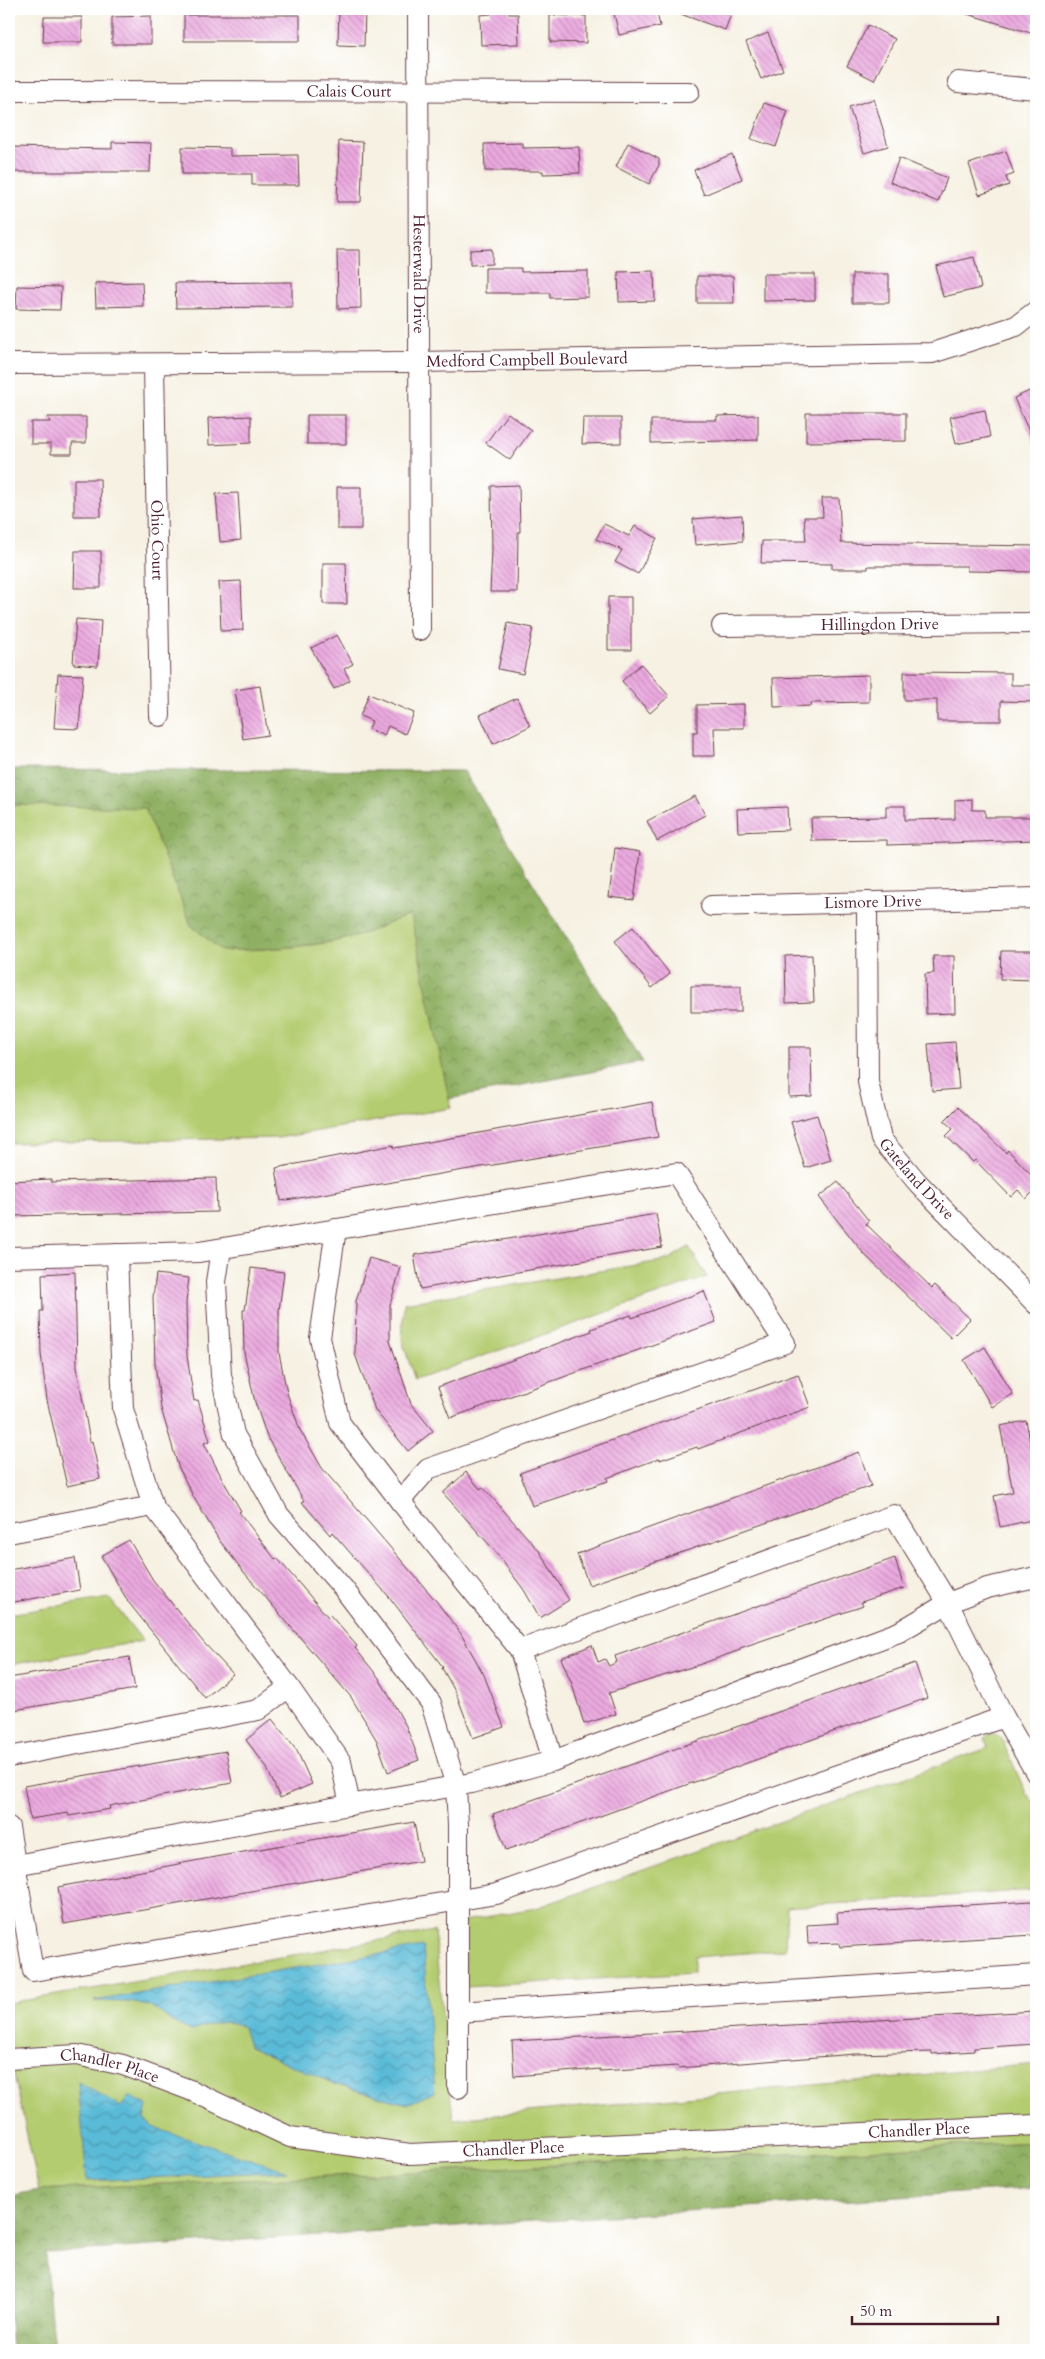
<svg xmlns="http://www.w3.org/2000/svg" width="1045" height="2359" viewBox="0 0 1045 2359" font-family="Cardo,serif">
  <defs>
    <pattern id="forest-crowns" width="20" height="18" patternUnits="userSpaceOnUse" patternTransform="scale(1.25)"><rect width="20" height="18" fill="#8fb062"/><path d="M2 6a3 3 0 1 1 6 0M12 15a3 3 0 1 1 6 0" fill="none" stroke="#778f51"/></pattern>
    <pattern id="water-waves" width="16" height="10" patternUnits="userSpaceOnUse" patternTransform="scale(1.25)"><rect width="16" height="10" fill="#5abbd8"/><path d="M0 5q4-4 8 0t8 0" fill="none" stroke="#4c97af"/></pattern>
    <pattern id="building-back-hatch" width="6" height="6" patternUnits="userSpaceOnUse" patternTransform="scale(1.25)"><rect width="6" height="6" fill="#ecaae0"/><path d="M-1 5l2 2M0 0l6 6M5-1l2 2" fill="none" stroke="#c18ab6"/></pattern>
  </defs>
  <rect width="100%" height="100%" fill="#fff"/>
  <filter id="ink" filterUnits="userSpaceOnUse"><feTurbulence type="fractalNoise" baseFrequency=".02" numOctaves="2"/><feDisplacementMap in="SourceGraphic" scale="10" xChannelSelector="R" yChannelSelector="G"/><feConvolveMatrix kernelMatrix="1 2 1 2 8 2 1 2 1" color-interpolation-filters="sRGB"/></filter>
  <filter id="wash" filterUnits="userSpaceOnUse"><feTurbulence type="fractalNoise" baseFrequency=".0096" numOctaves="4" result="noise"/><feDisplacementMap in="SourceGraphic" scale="20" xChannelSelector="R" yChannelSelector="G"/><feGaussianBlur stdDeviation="1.12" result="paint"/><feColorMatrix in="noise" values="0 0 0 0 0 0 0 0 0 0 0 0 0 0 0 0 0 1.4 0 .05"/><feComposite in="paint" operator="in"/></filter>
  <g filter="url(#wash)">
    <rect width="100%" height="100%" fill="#f6f1e2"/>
    <!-- grass -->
    <path fill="#b4cc70" stroke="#7f764e" d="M9,805l136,2 46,118 31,26c43,-2 86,-3 128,-13 21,-6 40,-18 62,-23l39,193 -173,30 -269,5z
      M689,1247l18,30 -292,103 -13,-40 2,-37 263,-43z
      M109,1598l34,43 -134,24v-51z
      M992,1733l9,4 25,56 10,11v86l-249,17 -2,43 -91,7v16l-228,14 -3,-66 73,-13 452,-160 -3,-10z
      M434,1931l19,188 583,-55v78l-997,48 -30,-138v-49z"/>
    <!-- forest -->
    <path fill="url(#forest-crowns)" stroke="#6c6846" d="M9,769l455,2 179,291 -194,37 -38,-184c-21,5 -40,18 -61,23 -42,9 -85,11 -128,13l-31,-26 -46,-117 -136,-3z
      M1036,2142v46l-991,65 9,97h-42l-3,-41v-113l30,-6z"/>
    <!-- water -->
    <path fill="url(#water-waves)" stroke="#526d82" d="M423,1947l12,145 -28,12 -70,-19 -88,-38 -6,-20c-16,-10 -35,-2 -51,4l-20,-9 -17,-14 -24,-6 -37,-1z
      M78,2082l43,25 8,-11 18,9 -3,15 11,8 132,43 -200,10z"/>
    <g id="blocks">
      <!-- building -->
      <path fill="url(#building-back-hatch)" d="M339,9h26l-1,37 -26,-1z
        M491,9h18v5h9l1,30 -38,1 -1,-30 11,-1z
        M613,9h43l4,17 -41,9z
        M673,9h60l-8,21 -53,-19z
        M964,9h72v7l-5,17 -67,-20z
        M184,15h116v26h-116z
        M550,15l36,1v27l-36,-1z
        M151,16v28h-39v-27z
        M44,17h38v25h-39z
        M868,25l27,14 -21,41 -27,-14z
        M768,33l15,37 -22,9 -15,-37z
        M874,99l14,47 -24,7 -15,-46z
        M764,103l24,8 -12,36 -25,-8z
        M339,141l24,1 -2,60h-24z
        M112,142l39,1 -1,29h-141v-25l103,2z
        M523,143v5l56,-1 1,26 -37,1v-3h-58l-1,-27z
        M628,143l31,16v6l-10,19 -33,-17z
        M182,147l48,1v8l68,-1 1,30h-47v-11h-70z
        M1006,151l8,23 -8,3 3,8 -30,10 -10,-31z
        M732,154l10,25 -38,16 -10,-25z
        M899,158l48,20 -9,24 -48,-20z
        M492,249v15l-22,1v-15z
        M337,250h23l1,58 -23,1z
        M974,257l7,31 -38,9 -7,-31z
        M485,268h36v4l67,-1v26l-38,1v-5h-65z
        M654,271l1,30 -36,1 -1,-30z
        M763,274h52v26l-52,1z
        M852,274h37v29h-37z
        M697,276h36l1,27h-37z
        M142,282l1,24 -47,1 -1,-24z
        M292,282v25l-116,1 -1,-25z
        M17,286l44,1 -1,23 -44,-1z
        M1036,388v59l-22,-49z
        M985,410l5,27 -34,7 -6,-27z
        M508,413l23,17 -21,30 -24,-17z
        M806,413h100v28l-100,1z
        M307,415h39v29h-39z
        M758,415v25l-107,3v-23h66v-4z
        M251,416v27l-42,2 -1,-27z
        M48,417h38v26h-14v11h-21v-10h-20v-22h19z
        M583,418h38v25l-39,1z
        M74,479h26l1,37h-27z
        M519,485l1,47h-2l-1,60h-27l2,-41 -1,-65z
        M337,487h24v42h-24z
        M238,493l3,47 -21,2 -4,-48z
        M822,498h17l2,45 195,3v26l-69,-1v-5h-99v3h-36v-5l-71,-1 1,-22h44l-2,-24h19z
        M742,515l1,26 -48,4 -2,-26z
        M604,524l25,12 6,-10 22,12 -19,36 -23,-12 7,-12 -26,-11z
        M75,551h26v37h-27z
        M323,563h23l1,41h-24z
        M241,581l2,49 -22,1 -2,-49z
        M608,597h23v53h-23z
        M76,619l25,2 -3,45 -25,-2z
        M508,623l25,5 -10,46 -25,-5z
        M337,635l16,29 -9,5 6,11 -16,9 -23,-41z
        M641,664l28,32 -19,17 -28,-32z
        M904,672l107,1v12h25v17l-35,-1v20h-64v-21h-33z
        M58,674l25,1 -4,54 -25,-1z
        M869,675v27l-58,1v3l-37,1 -1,-29z
        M260,686l8,49 -25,4 -8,-49z
        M369,694l45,19 -9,21 -17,-8 -4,10 -15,-7 3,-8 -12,-5z
        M517,698l13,28 -37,18 -13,-29z
        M744,704v24h-30l1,28h-22v-24h4v-27z
        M695,796l10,19 -48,26 -10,-20z
        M972,799v11h13v7h51v23l-149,5v-5l-75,1 -1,-23 75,-1v-11h19v14l50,-1v-19z
        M787,807l1,23 -50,2 -1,-23z
        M615,848l25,4 -6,48 -25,-3z
        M633,927l37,47 -18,14 -37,-47z
        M1001,951h35v29l-36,-1z
        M812,955l2,47 -28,1 -1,-47z
        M933,956h21l1,57 -29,1 -1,-40 9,-1z
        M691,986h50v26h-50z
        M955,1042l4,47 -27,2 -4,-47z
        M789,1047h22l1,49 -23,1z
        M652,1102l6,35 -377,64 -5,-33 117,-23 1,3 46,-8z
        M958,1107l48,46 2,-3 28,30v9l-10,10 -8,-9 -7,7 -36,-37 -2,2 -27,-26 7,-7 -9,-8z
        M817,1115l14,45 -26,8 -14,-46z
        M216,1178l1,34 -207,4 -1,-35 42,-2v3z
        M838,1182l31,39 -3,3 66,64 3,-3 35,34 -19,19 -87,-84 -45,-57z
        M656,1214l6,33 -242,42 -6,-34z
        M369,1258l32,9 -11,38v36l21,63 22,27 -25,20 -33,-41 -20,-56 1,-53z
        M251,1268l33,4 -5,39v42l8,40 13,37 22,38 115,134 24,32 23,41 20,52 -31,11 -17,-45 -14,-25 1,-1 -53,-69 -58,-66 -2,3 -28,-33 2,-1 -37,-64 -12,-35 -11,-50 -1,-42h2z
        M75,1272l2,96 13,74 2,-1 8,38 -33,7 -20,-86 -6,-46 -1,-43h3l-1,-37z
        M156,1274l33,4 -3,24 1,54 7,45 4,-1 12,41 -6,2 20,39 17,29 -2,1 36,47 2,-1 51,59 2,-2 27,31 -2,2 24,30 27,48 13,34 -31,12 -11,-31 -26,-44 -108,-126 -24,-31 -26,-44 -15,-30 -17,-58 -6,-44 -2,-67z
        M704,1291l12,31 -266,96 -12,-31 154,-56 -1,-2 40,-14 1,3z
        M985,1347l28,47 -21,13 -28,-47z
        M798,1374l12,33 -112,42 -1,-2 -37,13v-2l-53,20 1,3 -76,25 -12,-33z
        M1026,1421l10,49v49l-36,8 -6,-31 19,-4 -13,-66z
        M859,1452l12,34 -282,99 -12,-31z
        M466,1472l14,17 3,-2 57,65 29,48 -29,18 -16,-28 -30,-40 -51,-57z
        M129,1540l24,40 51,63 29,31 -28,24 -76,-95 -28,-47z
        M75,1558l5,32 -71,13v-33z
        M895,1558l9,30 -43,14 2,4 -123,42v2l-39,14 -92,29 7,21 -32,10 -12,-40 -11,-26 31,-13 6,17 7,-3 4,7 8,-4 -2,-6z
        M129,1657l6,32 -126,22v-33z
        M915,1663l12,35 -421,152 -13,-36z
        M272,1719l25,32 15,33 -32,14 -14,-32 -20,-26z
        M226,1751l6,32 -123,23 1,3 -41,7 -1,-3 -38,6 -6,-33z
        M414,1822l7,39 -357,63 -6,-37 157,-30z
        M1032,1901l2,34 -194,12 -1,-4 -31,1 -1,-19 31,-2 -1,-10z
        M1036,2011v33l-62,4v3l-42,3v-2l-77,2 -177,14 -1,-2 -77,5v-2l-86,7 -2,-35z"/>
    </g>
  </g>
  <g filter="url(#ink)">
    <use href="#blocks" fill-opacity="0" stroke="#643e46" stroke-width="1"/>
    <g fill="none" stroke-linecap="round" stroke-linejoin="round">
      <defs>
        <g id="street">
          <path id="s1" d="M418,9l2,621"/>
          <path d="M958,82l78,7"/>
          <path id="s2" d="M9,91l680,1"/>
          <path id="s3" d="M9,364l409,-2 514,-9 84,-27 20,-15"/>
          <path id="s4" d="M154,364l6,352"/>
          <path id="s5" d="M722,626l314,-3"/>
          <path id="s6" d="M867,902l1,180 13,57 37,44 118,121"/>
          <path id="s7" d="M711,906l325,-8"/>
          <path d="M336,1229l-16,109 20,85 60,78"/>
          <path d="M221,1249l-5,33 5,93 13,59 45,81 64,73 88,115 25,83 2,39v187l578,-37"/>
          <path d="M117,1254l6,155 30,97"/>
          <path d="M9,1257l190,-5 477,-79 109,170 -357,126 -28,32 120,149 33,111 346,-129 49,-29 39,-15 49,-11"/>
          <path d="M9,1533l144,-27 136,181 -31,23 -249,47"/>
          <path d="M289,1687l52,75 9,43"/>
          <path d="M1004,1717l32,56"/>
          <path d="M9,1827l24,144 463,-77 508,-177 -56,-114 -54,-88 -374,135"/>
          <path d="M15,1865l457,-82 81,-22"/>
          <path d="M458,2012v76"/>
          <path id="s8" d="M9,2059l68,-4 46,10 67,25 100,47 120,17 626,-29"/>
        </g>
      </defs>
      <!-- street casing -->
      <use href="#street" stroke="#643e46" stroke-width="22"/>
      <!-- street -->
      <use href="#street" stroke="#fff" stroke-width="20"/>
    </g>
  </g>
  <g text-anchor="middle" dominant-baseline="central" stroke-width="4.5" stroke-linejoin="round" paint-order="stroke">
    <!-- street labels -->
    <g font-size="16" fill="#4a1f2b" stroke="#fff">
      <text stroke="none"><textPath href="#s2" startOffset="340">Calais Court</textPath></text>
      <text stroke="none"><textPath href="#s1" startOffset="265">Hesterwald Drive</textPath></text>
      <text stroke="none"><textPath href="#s3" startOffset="518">Medford Campbell Boulevard</textPath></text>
      <text stroke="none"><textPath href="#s4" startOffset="176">Ohio Court</textPath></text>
      <text stroke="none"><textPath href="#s5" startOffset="158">Hillingdon Drive</textPath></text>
      <text stroke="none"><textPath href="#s7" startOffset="162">Lismore Drive</textPath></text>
      <text stroke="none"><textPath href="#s6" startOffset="292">Gateland Drive</textPath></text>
      <text stroke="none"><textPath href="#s8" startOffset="102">Chandler Place</textPath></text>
      <text stroke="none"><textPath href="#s8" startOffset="928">Chandler Place</textPath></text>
      <text stroke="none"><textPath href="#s8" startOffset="522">Chandler Place</textPath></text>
    </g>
  </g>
  <!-- margin -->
  <rect width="1045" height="2359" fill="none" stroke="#fff" stroke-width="30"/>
  <!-- scale -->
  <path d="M852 2316v8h146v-8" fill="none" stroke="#4a1f2b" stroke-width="2.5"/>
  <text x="860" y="2316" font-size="15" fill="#4a1f2b" stroke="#ffffff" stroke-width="4" paint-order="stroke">50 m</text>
</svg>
